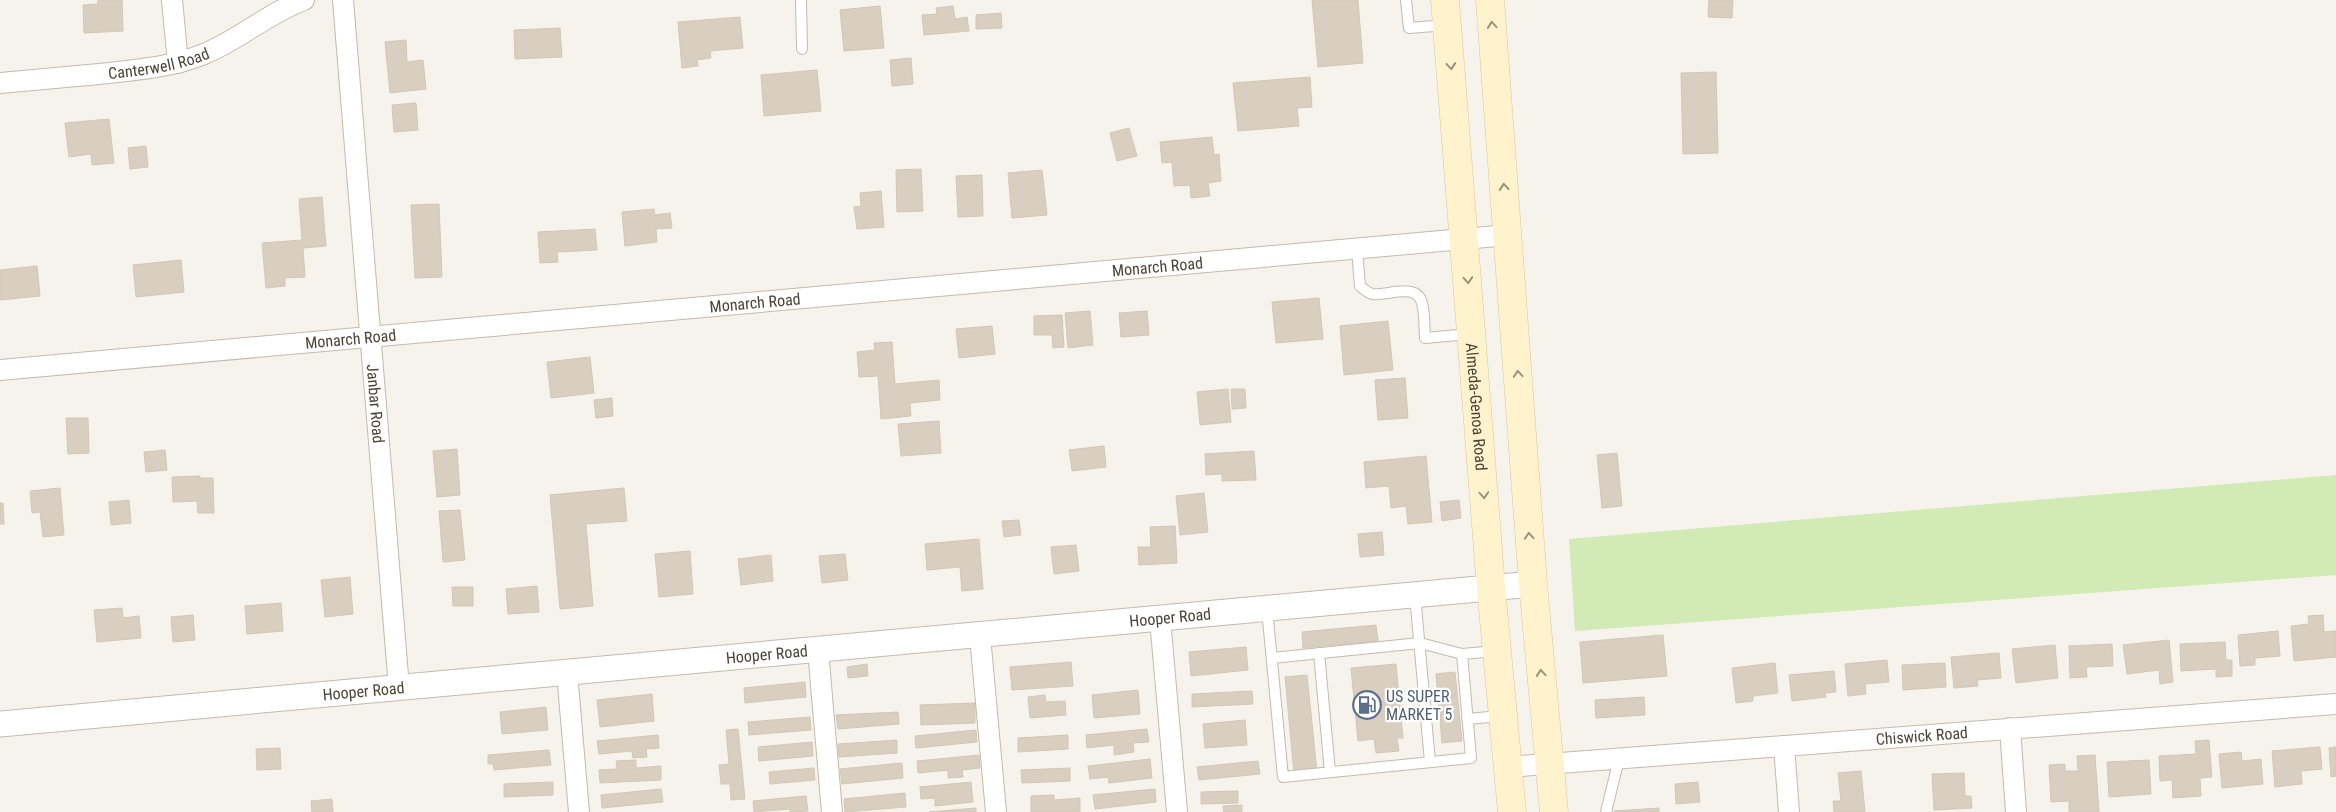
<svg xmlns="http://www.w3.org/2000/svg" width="2336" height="812" viewBox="0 0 2336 812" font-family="'Roboto Condensed',sans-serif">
  <rect width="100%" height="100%" fill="#f6f3ec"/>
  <!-- green -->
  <path fill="#d2eab5" d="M2336,475v100l-761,56 -6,-92z"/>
  <!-- building -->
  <path fill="#d8cfc1" stroke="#d3c7b4" d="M98,0h24l1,31 -39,2 -1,-28 15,-1z
    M1312,0h46l5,63 -45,4z
    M1709,0h24l-1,18 -24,-1z
    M880,6l4,42 -40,3 -4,-41z
    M953,6l2,13 12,-2 2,14 -45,4 -2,-20 15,-1 -1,-6z
    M1001,13l1,15 -26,1v-14z
    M740,17l3,31 -33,3 1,7 -14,2 1,6 -16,2 -4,-46z
    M560,28l2,29 -47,2 -1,-29z
    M406,40l1,22 16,-2 3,29 -36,4 -5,-51z
    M911,58l2,26 -21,2 -2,-26z
    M817,70l4,41 -57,5 -3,-41z
    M1716,72l2,81 -35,1 -2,-81z
    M1310,77l2,30 -15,1 2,18 -61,5 -5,-48z
    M416,103l2,27 -24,2 -2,-27z
    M109,119l5,44 -22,2 -1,-11 -22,3 -4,-34z
    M1129,128l8,28 -20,5 -7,-28z
    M1212,137l2,18 5,-1 2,27 -13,2 2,13 -19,2 -1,-13 -16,1 -2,-24 -10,1 -2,-21z
    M146,146l2,21 -18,2 -2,-21z
    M921,169l2,42 -26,1 -1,-42z
    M1042,170l5,45 -35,3 -4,-45z
    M982,175l1,41 -25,1 -2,-41z
    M881,191l3,36 -27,2 -3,-22 7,-1 -1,-13z
    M322,197l4,49 -23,2 2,29 -20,1v8l-19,2 -4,-45 40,-3 -3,-41z
    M439,204l3,73 -27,1 -4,-73z
    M654,209l1,6 15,-2 2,15 -16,1 1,13 -32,4 -3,-34z
    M595,229l2,21 -40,2 1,10 -18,1 -2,-31z
    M181,260l3,32 -48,5 -3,-32z
    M37,266l3,30 -40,4v-30z
    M1319,298l4,41 -47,4 -4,-41z
    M1090,311l3,34 -25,3 -3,-35z
    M1147,311l2,24 -28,2 -2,-24z
    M1062,315l2,32 -11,1 -1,-13h-18v-19z
    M1388,321l5,49 -49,5 -4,-49z
    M992,326l3,28 -36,4 -3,-29z
    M892,342l3,42 44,-4 1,20 -30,3 1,13 -30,3 -3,-43 -19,1 -2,-25 18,-2 -1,-7z
    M590,357l4,36 -43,5 -4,-36z
    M1405,378l3,40 -30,2 -3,-40z
    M1228,389l3,33 -31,3 -3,-33z
    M1231,389h14l1,19 -14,1z
    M612,398l1,18 -17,2 -2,-18z
    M66,418h22l1,35 -21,1z
    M939,421l2,32 -40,3 -3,-32z
    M1104,446l2,21 -34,4 -3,-21z
    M457,449l3,46 -23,2 -4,-46z
    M165,450l2,20 -21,2 -2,-20z
    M1254,451l2,29 -34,1v-7l-16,1 -1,-21z
    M1617,453l5,53 -20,2 -5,-53z
    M1426,456l6,66 -24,2 -2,-18 -15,2 -2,-22 -23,2 -2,-26z
    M200,476v2h13l1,35h-16l-1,-12 -24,1 -1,-25z
    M60,488l4,47 -21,2 -3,-25 -8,1 -2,-22z
    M624,488l3,33 -41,3 7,82 -33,3 -10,-114z
    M1204,493l4,39 -28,3 -4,-39z
    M129,500l2,23 -20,2 -2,-23z
    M1459,500l2,18 -19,3 -2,-19z
    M0,503h3l1,21h-4z
    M460,510l5,50 -22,2 -4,-51z
    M1019,520l2,15 -17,2 -2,-16z
    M1175,526l2,37 -38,2 -1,-18h13l-1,-20z
    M1382,532l2,23 -24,2 -2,-23z
    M979,539l4,50 -21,2 -2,-24 -33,3 -2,-26z
    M1076,545l3,26 -25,3 -3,-27z
    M690,551l3,43 -34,3 -4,-43z
    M845,554l3,26 -26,3 -3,-27z
    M771,555l2,26 -32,4 -3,-26z
    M350,577l3,37 -28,3 -4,-37z
    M537,586l2,26 -31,2 -2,-25z
    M452,587h21v19h-20z
    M281,603l2,28 -36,3 -2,-28z
    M122,608l1,10 16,-2 2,22 -44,4 -3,-32z
    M193,615l2,25 -22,2 -2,-25z
    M2323,615l1,17 12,-1v26l-42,4 -3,-35 18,-2 -1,-8z
    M1376,625l2,16 -75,7 -1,-16z
    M2278,631l2,25 -25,2v7l-15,1 -2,-31z
    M1663,635l4,41 -84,7 -3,-41z
    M2169,640l4,42 -13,2 -1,-14 -32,4 -4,-29z
    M2225,642l1,18h6v16l-16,1v-8l-35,2 -1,-27z
    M2112,644l1,22 -27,1 1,10 -17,1 -1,-32z
    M2055,645l3,33 -42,5 -4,-34z
    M1246,647l2,23 -57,6 -2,-24z
    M1999,653l2,25 -24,2 1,6 -24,2 -3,-31z
    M1887,660l2,22 -24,2 1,10 -18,2 -3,-32z
    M1071,662l2,24 -61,4 -2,-23z
    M1775,663l3,30 -25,3v5l-17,2 -4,-35z
    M1945,663l1,24 -43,3 -1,-25z
    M867,664l1,12 -20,2 -1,-11z
    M1396,664l7,74h-6l2,13 -23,2 -2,-14 -16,2 -7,-73z
    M1834,671l2,21 -11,1 1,4 -34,4 -3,-26z
    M1455,672l7,69 -20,2 -6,-69z
    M1307,675l10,97 -23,2 -9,-97z
    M805,682l1,15 -61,6 -1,-15z
    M1138,690l2,24 -46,4 -2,-23z
    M1252,691l1,13 -61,3v-13z
    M652,694l2,27 -54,6 -3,-27z
    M1045,695l1,7 19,-1 1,14 -36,3 -2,-21z
    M1644,697l1,18 -49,3 -1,-18z
    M975,703v20l-54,2 -1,-20z
    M546,707l2,23 -46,4 -2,-22z
    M898,712l1,12 -61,5 -2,-14z
    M810,717l1,13 -62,5 -1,-13z
    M1245,720l2,25 -42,3 -2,-24z
    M738,729l7,70 -14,1 -1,-16h-9l-2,-19 10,-1 -3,-34z
    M1147,729l2,13 -16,1 1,9 -20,3v-10l-27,3 -1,-13z
    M976,730l1,12 -61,6 -1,-12z
    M658,735l1,13 -13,1 1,8 -14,1 -1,-7 -33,3 -2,-13z
    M1068,735v14l-50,3v-14z
    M897,740v13l-58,4 -1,-13z
    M2209,740l3,37 -12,1 1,18 -28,2 -1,-18 -12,1 -1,-25 37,-2 -1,-13z
    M812,742l1,14 -54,5 -1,-14z
    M2320,747l2,22 -21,2 1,13 -27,3 -3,-36z
    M2336,747v29l-5,1 -2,-29z
    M280,748l1,21 -24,1 -1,-21z
    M549,750l2,15 -57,5 -1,-6h-5v-9z
    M2241,752l1,9 19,-2 2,25 -41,4 -3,-34z
    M979,755l1,13 -18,2 1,7 -15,1v-8l-30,3 -1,-12z
    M2095,755l4,57h-30v-11l-18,1 -2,-37 16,-1v7h13l-1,-15z
    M1150,759l2,19 -43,5 -1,-6 -18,2 -2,-13z
    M636,760v8l25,-2v14l-61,3 -1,-13 18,-1 -1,-8z
    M2149,760l2,34 -42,3 -2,-35z
    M1258,761l2,13 -61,6 -2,-13z
    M902,763l1,15 -61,6 -2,-15z
    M814,768l1,12 -45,4 -1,-12z
    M1070,768v13l-48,2 -1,-13z
    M1861,771l4,41h-31l-1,-11h8l-3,-28z
    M1964,773l1,23h6l1,12 -38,2 -2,-36z
    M553,782v13l-49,2v-13z
    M971,782l2,20 -38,4v-8l-14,1 -1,-12z
    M1698,782l2,20 -24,2 -1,-20z
    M661,789l2,13 -61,6 -1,-13z
    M1155,789l1,13 -61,7 -2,-14z
    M1238,791v12l-37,1v-12z
    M905,793l1,14 -61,5 -1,-13z
    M1054,795v5l26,-2v14h-49v-16z
    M806,796l2,15 -18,1v-3l-36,3 -1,-11z
    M332,799l1,13h-21l-1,-11z
    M1242,805v7h-18l-1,-6z
    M976,808v4h-47z
    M1659,808v4h-45v-1z"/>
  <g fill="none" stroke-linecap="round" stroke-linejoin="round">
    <defs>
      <path id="service" d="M801,0l1,49
        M1406,0l3,28 38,-3
        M1357,249l3,37c4,3 7,7 13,8 14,2 44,-12 49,9 3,11 2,23 3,35l44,-4
        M1415,595l15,167
        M1267,609l16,168 188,-19 -9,-104
        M1319,653l11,119
        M1272,658l148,-15 42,11 34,-3
        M1467,719l34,-3
        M1606,812l13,-53"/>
      <g id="minor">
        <path d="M172,0l6,63"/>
        <path id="s1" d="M343,0l56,688"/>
        <path id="s2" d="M0,83c33,-3 66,-6 99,-9 35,-4 71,-6 105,-20 35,-14 64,-41 100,-54"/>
        <path id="s3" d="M0,370l1508,-135"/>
        <path d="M1160,619l17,193"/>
        <path d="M980,636l16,176"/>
        <path d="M818,650l14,162"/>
        <path d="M567,673l12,139"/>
        <path d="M2010,728l6,84"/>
        <path d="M1784,746l5,66"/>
        <path id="s4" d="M1508,767l828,-63"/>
      </g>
      <g id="tertiary">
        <path id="s5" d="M0,724l1533,-140"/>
      </g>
      <g id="secondary">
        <path id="s6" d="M1445,0l46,588 21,224"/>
        <path d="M1490,0l43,584 21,228"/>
      </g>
    </defs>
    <!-- service casing -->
    <use href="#service" stroke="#c2bbae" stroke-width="12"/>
    <!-- minor casing -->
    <use href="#minor" stroke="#c2bbae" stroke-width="22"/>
    <!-- tertiary casing -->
    <use href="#tertiary" stroke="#c2bbae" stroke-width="27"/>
    <!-- secondary casing -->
    <use href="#secondary" stroke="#d6c79b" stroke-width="29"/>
    <!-- service -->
    <use href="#service" stroke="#fff" stroke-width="10"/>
    <!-- minor -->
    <use href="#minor" stroke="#fff" stroke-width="20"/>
    <!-- tertiary -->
    <use href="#tertiary" stroke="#fff" stroke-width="25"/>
    <!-- secondary -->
    <use href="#secondary" stroke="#fff3cd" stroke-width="28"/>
  </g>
  <!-- one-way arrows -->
  <defs><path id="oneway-chevron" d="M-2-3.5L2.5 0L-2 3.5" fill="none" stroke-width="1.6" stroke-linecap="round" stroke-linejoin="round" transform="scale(1.25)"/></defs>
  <g stroke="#9c937c">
    <use href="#oneway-chevron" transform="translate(1492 25) rotate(-95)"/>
    <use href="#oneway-chevron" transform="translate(1451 66) rotate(85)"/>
    <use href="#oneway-chevron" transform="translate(1504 187) rotate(-95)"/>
    <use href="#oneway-chevron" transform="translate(1468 280) rotate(86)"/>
    <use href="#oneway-chevron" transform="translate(1518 374) rotate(-94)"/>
    <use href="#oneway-chevron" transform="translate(1484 495) rotate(86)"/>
    <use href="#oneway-chevron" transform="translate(1529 536) rotate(-94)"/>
    <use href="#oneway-chevron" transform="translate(1541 673) rotate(-95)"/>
  </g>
  <!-- icons -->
  <defs>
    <symbol id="fuel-ring" viewBox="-11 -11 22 22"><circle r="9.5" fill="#fff" stroke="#5c6f8a" stroke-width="1.5"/><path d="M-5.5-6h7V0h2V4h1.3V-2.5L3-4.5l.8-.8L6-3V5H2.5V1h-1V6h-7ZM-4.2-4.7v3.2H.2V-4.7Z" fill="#5c6f8a"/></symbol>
  </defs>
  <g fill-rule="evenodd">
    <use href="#fuel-ring" x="1351" y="689" width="32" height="32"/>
  </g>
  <g text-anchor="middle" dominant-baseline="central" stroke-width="4.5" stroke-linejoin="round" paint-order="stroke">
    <!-- street labels -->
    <g font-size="16" fill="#4b4439" stroke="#fff">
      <text stroke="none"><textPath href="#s2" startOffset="160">Canterwell Road</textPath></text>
      <text stroke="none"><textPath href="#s3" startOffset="1162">Monarch Road</textPath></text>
      <text stroke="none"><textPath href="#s3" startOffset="758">Monarch Road</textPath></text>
      <text stroke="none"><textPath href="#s3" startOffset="352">Monarch Road</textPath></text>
      <text stroke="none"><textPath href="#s1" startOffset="405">Janbar Road</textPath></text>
      <text stroke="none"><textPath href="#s6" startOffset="408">Almeda-Genoa Road</textPath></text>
      <text stroke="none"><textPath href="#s5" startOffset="1175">Hooper Road</textPath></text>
      <text stroke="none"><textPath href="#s5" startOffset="770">Hooper Road</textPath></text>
      <text stroke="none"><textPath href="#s5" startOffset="365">Hooper Road</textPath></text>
      <text stroke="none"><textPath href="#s4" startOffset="415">Chiswick Road</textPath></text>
    </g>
    <!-- service labels -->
    <g font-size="16" fill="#4e5e75" stroke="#fff" text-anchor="start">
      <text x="1386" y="696">US SUPER<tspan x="1386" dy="18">MARKET 5</tspan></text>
    </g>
  </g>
</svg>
